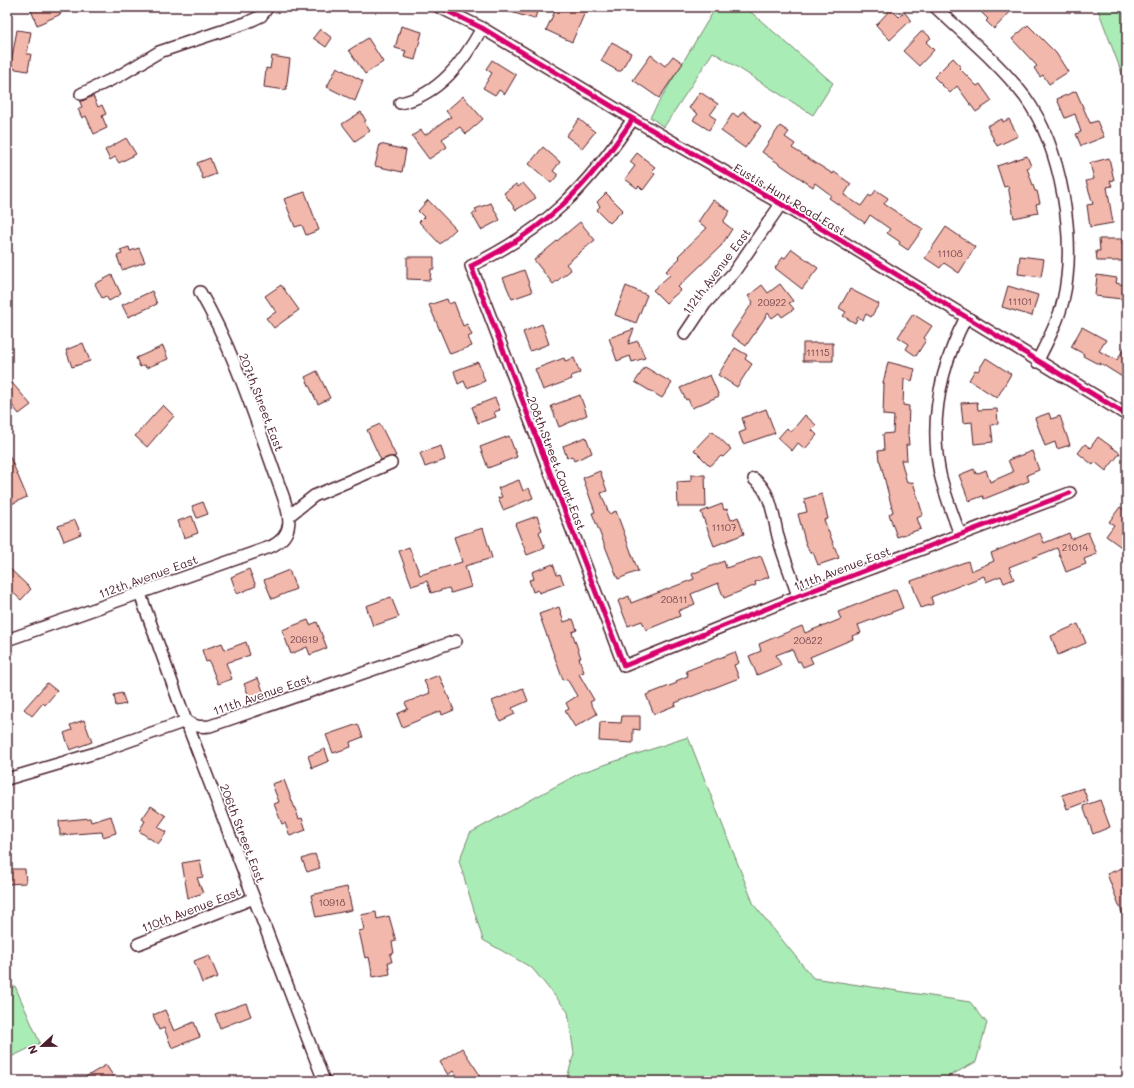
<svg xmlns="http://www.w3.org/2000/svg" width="1134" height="1088" viewBox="0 0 1134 1088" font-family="Mali,sans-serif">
  <rect width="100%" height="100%" fill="#fff"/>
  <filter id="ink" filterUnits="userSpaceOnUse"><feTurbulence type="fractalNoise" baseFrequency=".025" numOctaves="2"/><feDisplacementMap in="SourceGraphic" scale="8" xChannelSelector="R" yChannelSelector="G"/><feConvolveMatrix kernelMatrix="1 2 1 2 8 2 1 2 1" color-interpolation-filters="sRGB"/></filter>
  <g filter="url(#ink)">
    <!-- green -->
    <path fill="#a9ecb6" stroke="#7a8670" d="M716,7h29l88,76 -20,32 -100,-63 -49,75 -14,-10z
      M1097,7h30v80z
      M688,737l66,168 59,73 157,24 17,21 -11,39 -36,19h-374l8,-27 -6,-42 -36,-44 -49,-28 -24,-79 11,-28 110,-60z
      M15,986l25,57 -33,16v-70z"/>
    <!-- building -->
    <path fill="#f2b8ac" stroke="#4a1f2b" d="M37,7h21l3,7 -24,11 -6,-15z
      M503,7h35l-3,12 -32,-9z
      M557,7h10l8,3 1,-3h3l7,3 -14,32 -26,-12z
      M976,7h39l-21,22 -8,-8 2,-2z
      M891,9l8,8 5,-5 7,8 -21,20 -14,-15z
      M1028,25l28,28 12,19 -19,12 -6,-9 -3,2 -6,-9 3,-2 -25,-27z
      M401,26l21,6 -7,28 -11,-3 2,-6 -11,-3z
      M320,29l12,9 -6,9 -13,-9z
      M17,30l14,2 -4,22h4l-3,17 -18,-3z
      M921,32h4l6,6 -5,4 8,8 -15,16 -16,-15z
      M368,38l15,24 -18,12 -16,-24z
      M612,42l19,11 -10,18h-3l-17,-10z
      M651,55l14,11 8,-10 10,7 -24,35 -26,-18z
      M272,56l18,3 -4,31 -22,-3 2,-19 4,1z
      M953,58l8,8 -2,2 18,18 3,-2 12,17 -16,11 -19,-26 -7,7 -16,-16z
      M492,60l24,15 -11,19 -6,-4 -4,5 -12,-7 9,-15 -6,-4z
      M337,67l26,14 -8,20 -28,-14z
      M1076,91l14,32 7,-2 7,16 -23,9 -5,-12 5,-2 -6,-18 -10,4 -8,-19z
      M700,92l18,12 -8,11 6,4 -7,11 -16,-10 5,-6 -9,-6z
      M93,96l5,11 4,-2 4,9 -4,2 5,12 -13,6 -8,-18 -4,2 -4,-9 4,-2 -2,-5z
      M463,96l20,23 -17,15 -6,-7 -18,12 5,8 -18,12 -17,-23 9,-6 4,5 26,-18 -5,-6z
      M743,111l18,15 -16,22 -24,-17 12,-18 5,4z
      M361,112l5,9 -2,1 6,9 -15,10 -13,-17z
      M579,119l16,13 -13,16 -16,-12z
      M1002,119l1,3 6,-3 9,17 -21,10 -10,-20z
      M780,126l9,6 -4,5 10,7 -3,4 41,26 1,-2 17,12 -7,11 17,11 8,-11 2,2 5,-7 12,8 -4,6 39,25 -15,21 -9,-6 1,-2 -13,-9 3,-4 -20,-14 -5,8 -36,-25 2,-3 -16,-12 -2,4 -51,-35z
      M126,138l10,16 -17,9 -4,-6 -5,3 -5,-10z
      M380,144l26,6 -4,22 -27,-6z
      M543,147l17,15 -7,9 5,4 -7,8 -22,-19z
      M637,153l18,14 -4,4 4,3 -12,16 -4,-4 -2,2 -12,-9 10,-13 -5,-4z
      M1027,156l4,10 -4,2 8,23h2l3,12 -4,1 2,9 -24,5 -6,-32 -4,1 -7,-21z
      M210,158l6,16 -13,5 -6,-16z
      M1109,158l5,22 -4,1 2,5 -5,1 6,36 -23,4 -3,-22 6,-1 -7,-23 8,-2 -4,-16z
      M523,183l13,15 -20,12 -12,-17 12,-9 2,3z
      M305,192l14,38 -13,5 -4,-10 -7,2 -11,-28z
      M606,193l17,17 -13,13 -13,-13 3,-4 -3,-4z
      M428,200l28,29 -16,15 -21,-22 5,-5 -6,-6z
      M713,200l17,11 -7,11 9,7 -11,17 -43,41 3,3 -15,13 -13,-13 17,-15 -4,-4 14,-13 -2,-2 29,-28 -9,-6z
      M491,203l9,17 -19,10 -9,-16 5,-2 -2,-3z
      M580,222l15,18 -29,24 5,6 -18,14 -19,-24z
      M946,227l29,20 -16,26 -15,-10 -4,5 -15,-10z
      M1099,239h23v6h5v16h-30l-1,-10h4z
      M129,247l1,4 9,-3 6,14 -23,8 -5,-14 5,-2 -2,-4z
      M792,249l26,19 -16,21 -27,-21 8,-11 2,1z
      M1020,256l24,3 -3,18 -23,-3z
      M407,257h27v12h-3l-1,11 -23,-1z
      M524,270l8,22 -20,7 -9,-21z
      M112,275l9,19 -12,7 -3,-5 -4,2 -7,-14z
      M1097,275l20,3 -1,5 8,2 -2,14 -27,-3z
      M780,284l13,17 -4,2 5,6 -12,8 -3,-4 -7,5 -4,-5 -22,33 -15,-11 22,-33 -5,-6 14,-11 6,8z
      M281,285l18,25 -25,18 -8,-10 10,-6 -11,-16z
      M626,286l21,9 -11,28 -21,-8z
      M1008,286l30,9 -6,21 -30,-9z
      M850,289l29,15 -8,13 -5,-3 -3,6 -5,-3 -3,6 -12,-7 3,-4 -7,-4z
      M152,291l5,13 -29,13 -6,-12z
      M447,299l2,5 5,-2 9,24 4,-2 5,11 -4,2 4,9 -22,8 -21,-49z
      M913,314l19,12 -8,12 2,2 -10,16 -10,-7 3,-5 -11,-7z
      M542,324l7,20 -19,7 -7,-19z
      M1082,327l24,13 -7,11 18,9 10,-17v37l-27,-17v2l-17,-9 1,-2 -13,-7z
      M634,329l-6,15 10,-3 7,17 -13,4 -2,-6 -13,5 -8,-23z
      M83,343l7,18 -18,6 -6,-17z
      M803,343h30v18h-30z
      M163,346l5,13 -22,9 -1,-3 -5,2 -4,-9z
      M735,348l12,7 -2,4 7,5 -15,23 -19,-12z
      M564,358l1,3 9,-3 6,15 -9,3 1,3 -29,11 -8,-21z
      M986,358l25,16 -14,24 -28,-18 6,-10 3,1z
      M478,362l7,19 -18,7 -3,-7 -6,3 -4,-13z
      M888,362l27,7 -3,12 -8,-2 -1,26 6,1 -1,27 1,12h-3l1,15h-6l6,23 6,-1 10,33 -6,3 4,11 -24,8 -8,-23 4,-2 -13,-51h-1l-1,-10 6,-1 -1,-16 10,-1 1,-17 -11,-1 1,-31 -1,-1z
      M645,367l27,16 -10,15 -27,-16z
      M317,371l13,27 -12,6 -13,-27z
      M710,375l9,21 -27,12 -4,-9 -2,1 -6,-12z
      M7,377l24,28 -12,9 -12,-15z
      M580,395l7,20 -28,12 -8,-21z
      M495,398l5,12 -6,2 2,5 -18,6 -6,-16z
      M977,402l1,8 19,-1 1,15 -7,1 2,17 -19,2 -2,-22 -9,1 -2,-20z
      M163,405l11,11 -27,31 -12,-11z
      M766,409l9,24 -32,11 -4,-11 7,-3 -4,-12z
      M1049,413l2,6 9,-3 10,29 -13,4 -2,-7 -10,4 -10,-28z
      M805,415l11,10 -4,5 5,5 -12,14 -7,-6 -6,8 -14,-13 9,-10 4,4z
      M380,424l16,32 -15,4 -14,-30z
      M712,431l19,18 -8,8 -2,-1 -11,10 -16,-16z
      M509,436l8,21 -29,11 -8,-21z
      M586,437l6,16 -18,8 -2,-5 -5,2 -4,-12z
      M1098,437l22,16 -14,18 -11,-9 -2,3 -15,-12 7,-9 5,4z
      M441,446l4,14 -20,7 -5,-14z
      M7,450l20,47 -20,9z
      M1032,451l7,19 -12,5 2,6 -45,18 -1,-3 -14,5 -10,-26 15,-6 2,5 10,-4 4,12 23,-10 -5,-12z
      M600,471l7,20 -6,2 8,21 7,-3 22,60 -20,8 -26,-66 3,-1 -12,-34z
      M691,475h14l1,32h-28l-1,-25 14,-1z
      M519,480l4,11 6,-3 4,10 -30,12 -5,-12 4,-1 -4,-9z
      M822,494l6,25 -4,1 15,38 -21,7 -5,-13 -3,1 -5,-12 -7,-27 9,-2 -3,-13z
      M203,502l5,12 -11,4 -5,-12z
      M722,504l2,6 3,-1 4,11 7,-3 6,17 -30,12 -13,-34z
      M1120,507l7,5v33l-3,4 -18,-13 8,-11 -5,-3z
      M192,516l6,17 -14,5 -6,-17z
      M537,516l5,14 -3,2 6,16 -18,7 -12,-31z
      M75,520l6,14 -17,7 -6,-15z
      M483,528l9,30 -27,8 6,21 -20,6 -2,-5 -18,5 -4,-12 -15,5 -13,-35 10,-4 11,28 42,-13 -8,-25z
      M1088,532l9,22 -13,5 2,5 -20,8 -9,-24 -48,19 5,12 -10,4 -3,-7 -15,6 -2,-6 -53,21 2,7 -12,4 -10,-27 57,-20 3,10 23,-10 -3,-8 49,-20 4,10 25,-10 2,6z
      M761,556l8,21 -14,5 1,3 -32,13 -6,-15 -27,11 4,10 -17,7 2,5 -34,14 -4,-9 -14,5 -10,-25 11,-5 2,7 63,-24 -2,-5 32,-13 2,7z
      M553,564l4,11 3,-1 4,10 -25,9 -1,-3 -5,2 -4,-12 5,-1 -2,-7z
      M7,566l24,23 -10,11 -14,-13z
      M249,569l7,17 -19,8 -6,-17z
      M289,570l7,19 -24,10 -8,-19z
      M896,589l7,19 -45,17 3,8 -9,3 1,3 -43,18 3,6 -10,4 -3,-6 -2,1 -6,-13 -16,6 5,10 -24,10 -8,-19 12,-5 -2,-7 43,-18 3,7 17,-7v1l19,-8 -3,-7z
      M391,597l8,20 -26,9 -7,-20z
      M559,607l5,15 9,-3 4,11 -5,2 9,26h-2l5,14 -5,2 15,26 -4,2 7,12 -22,13 -10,-16 4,-2 -3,-6 11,-7 -10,-17 -4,1 -24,-66z
      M308,620l2,5 7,-3 10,26 -17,7 -3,-8 -16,7 -9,-24z
      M1078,624l8,19 -28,12 -7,-19z
      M246,642l4,13 -24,8 6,16 -14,5 -9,-23 -3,1 -4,-12 20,-7 3,7z
      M735,652l4,11 -5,2 5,13 -64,25 1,2 -22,9 -8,-19 31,-12 -1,-2 12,-5 -2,-5z
      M439,675l15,35 -12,5 -1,-4 -39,16 -5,-13 11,-5 -3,-6 25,-10 -6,-12z
      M258,678l7,18 -14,5 -7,-17z
      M47,683l10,8 -12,14 -2,-2 -11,13 -8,-7z
      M523,688l5,13 -16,7 3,6 -15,7 -8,-20z
      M122,693l4,11 -10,2 -2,-11z
      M622,716h18v14l-7,-1v14l-34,-2 1,-19 21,1z
      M84,720l8,22 -22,8 -6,-17 8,-3 -2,-5z
      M358,724l5,13 -13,5 1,5 -18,6 -7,-18z
      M325,749l4,12 -17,7 -4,-12z
      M284,780l15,39 3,-1 4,12 -16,6 -5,-13 -3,1 -8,-20 5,-2 -7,-18z
      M1083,788l5,13 -21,8 -5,-14z
      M1100,800l10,27 -17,7 -10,-28z
      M151,806l15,10 -8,11 9,5 -9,12 -19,-13 6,-10 -3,-2z
      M111,816l5,17 -13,4 -1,-5 -42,3 -1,-14 31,-3 1,4z
      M315,854l5,14 -13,4 -5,-13z
      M200,860l3,17 -6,1 6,15 -15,5 -6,-35z
      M1127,866v57h-1l-19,-49z
      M7,869h18l1,14 -19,1z
      M347,887l5,23 -36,7 -5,-22z
      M376,912l1,7 12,-3 7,25 -4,1 2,11 -4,1 2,8h-4l2,12 -17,3 -4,-20 -4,1 -6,-27 5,-1 -3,-15z
      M209,955l9,22 -16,6 -8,-22z
      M246,1003l5,13 -31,12 -5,-14z
      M165,1010l9,21 20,-9 6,15 -28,11 -8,-20 -5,2 -6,-15z
      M462,1048l18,27 -9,6h-12l-6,-10 -5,4 -8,-13z
      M106,1065l8,12 -6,4h-29z"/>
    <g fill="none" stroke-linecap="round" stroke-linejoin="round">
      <defs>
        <path id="street" d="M439,7l43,21 151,91 148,85 346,211
          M935,7c31,29 64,56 90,90 37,51 52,143 38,204 -5,21 -16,41 -26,61
          M81,94l38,-18 40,-24 87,-29 15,-7 7,-9
          M400,103c39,-8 64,-42 82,-75
          M633,119c-46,68 -87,111 -162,147l153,400 174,-70 272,-103
          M685,334l20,-30 29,-32 47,-68
          M754,479c19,14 19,40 25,61 5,19 13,37 19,56
          M290,515l24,-19 77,-33
          M960,535c-7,-20 -15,-40 -20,-61 -11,-55 1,-108 26,-157
          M140,594l46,127 138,360
          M7,640l263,-93c26,-12 20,-32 12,-54 -25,-68 -46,-139 -82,-201
          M7,779l85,-25 94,-33c8,6 15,6 24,5l246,-85
          M138,944l116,-46"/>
      </defs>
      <!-- street casing -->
      <use href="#street" stroke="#4a1f2b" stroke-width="14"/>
      <!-- street -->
      <use href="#street" stroke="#fff" stroke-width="11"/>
      <defs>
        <path id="cycleway" d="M439,7l43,21 151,91 148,85 346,211
          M633,119c-46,68 -87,111 -162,147l153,400 174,-70 272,-103"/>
      </defs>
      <!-- cycleway casing -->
      <use href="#cycleway" stroke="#fff" stroke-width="8"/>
      <!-- cycleway -->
      <use href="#cycleway" stroke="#d6006c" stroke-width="5"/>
    </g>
  </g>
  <g text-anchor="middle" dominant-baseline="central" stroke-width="3.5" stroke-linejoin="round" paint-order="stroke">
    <!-- number labels -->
    <g font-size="10" fill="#74454b">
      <text x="950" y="253">11108</text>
      <text x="1020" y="301">11101</text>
      <text x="772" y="302">20922</text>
      <text x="818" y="352">11115</text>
      <text x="724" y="527">11107</text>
      <text x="1075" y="547">21014</text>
      <text x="674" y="599">20811</text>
      <text x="304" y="639">20619</text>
      <text x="808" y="640">20822</text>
      <text x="332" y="902">10918</text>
    </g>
    <!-- street labels -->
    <g font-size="12" fill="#4a1f2b" stroke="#fff">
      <text transform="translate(790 199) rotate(31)">Eustis Hunt Road East</text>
      <text transform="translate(716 271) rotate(-53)">112th Avenue East</text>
      <text transform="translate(262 402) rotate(69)">207th Street East</text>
      <text transform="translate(557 463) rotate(69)">208th Street Court East</text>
      <text transform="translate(842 568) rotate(-21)">111th Avenue East</text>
      <text transform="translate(148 576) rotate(-20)">112th Avenue East</text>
      <text transform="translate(262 694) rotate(-19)">111th Avenue East</text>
      <text transform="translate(243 833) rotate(69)">206th Street East</text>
      <text transform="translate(191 909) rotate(-21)">110th Avenue East</text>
    </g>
  </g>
  <!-- margin -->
  <rect width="1134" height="1088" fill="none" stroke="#fff" stroke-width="24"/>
  <rect x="12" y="12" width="1110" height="1064" fill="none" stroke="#4a1f2b" stroke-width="1.5" filter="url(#ink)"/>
  <!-- north arrow -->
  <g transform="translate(42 1046) rotate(248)" stroke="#ffffff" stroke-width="3" paint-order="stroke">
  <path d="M0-3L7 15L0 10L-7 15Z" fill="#4a1f2b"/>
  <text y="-6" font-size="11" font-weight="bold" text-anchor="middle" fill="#4a1f2b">N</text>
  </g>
</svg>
